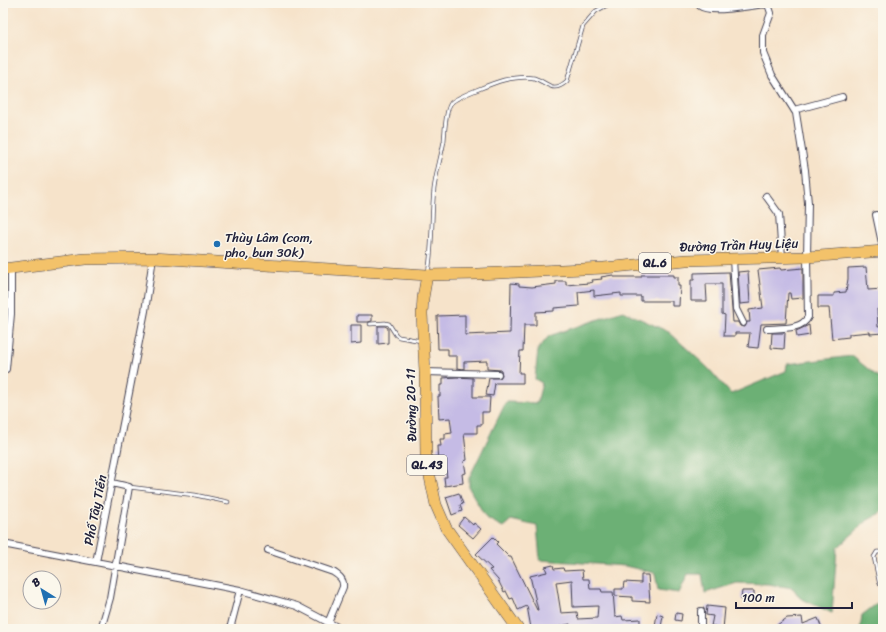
<svg xmlns="http://www.w3.org/2000/svg" width="886" height="632" viewBox="0 0 886 632" font-family="Sriracha,sans-serif">
  <rect width="100%" height="100%" fill="#fbf7ec"/>
  <filter id="ink" filterUnits="userSpaceOnUse"><feTurbulence type="fractalNoise" baseFrequency=".025" numOctaves="2"/><feDisplacementMap in="SourceGraphic" scale="8" xChannelSelector="R" yChannelSelector="G"/><feConvolveMatrix kernelMatrix="1 2 1 2 8 2 1 2 1" color-interpolation-filters="sRGB"/></filter>
  <filter id="wash" filterUnits="userSpaceOnUse"><feTurbulence type="fractalNoise" baseFrequency=".012" numOctaves="4" result="noise"/><feDisplacementMap in="SourceGraphic" scale="16" xChannelSelector="R" yChannelSelector="G"/><feGaussianBlur stdDeviation="0.9" result="paint"/><feColorMatrix in="noise" values="0 0 0 0 0 0 0 0 0 0 0 0 0 0 0 0 0 1.4 0 .05"/><feComposite in="paint" operator="in"/></filter>
  <g filter="url(#wash)">
    <rect width="100%" height="100%" fill="#f6e3ca"/>
    <!-- forest -->
    <path fill="#6cb074" stroke="#476958" d="M623,311l46,21 39,36 23,26 55,-23 1,-7 65,-8 31,25v131l-15,8 -31,28 -5,65 -32,-15 -7,-10 -25,-4 -31,-1 -32,10 -3,-19h-14l-9,19 -21,-3 -3,-17 -30,-7 -85,-6 -3,-34 -26,-6 -8,7 -17,-9 -17,-30v-10l37,-76 31,1 5,-20 -7,-4 3,-30 11,-13z
      M883,599v30h-23l2,-14z"/>
    <g id="blocks">
      <!-- building -->
      <path fill="#c5bbe5" fill-rule="evenodd" d="M866,267l2,23 15,-1v20h-6l1,18 5,-1v7l-13,1v-2l-21,2v3l-17,2 -3,-31h-11v-12h16v-3l12,-1 2,-13v-11z
        M780,268l1,2 22,-2v30l-12,1 -1,-6h-2l-2,30 -25,1 -3,24 -10,-1 2,-14h-15v3h-11l1,-21 -3,-1v-30h-16l1,17h-16v-21h3v-7l35,-1 4,50h5l2,4 5,1 2,-5h3l-1,-12 14,-2 -5,-38z
        M748,271l2,32 -10,1 -2,-32z
        M613,275l1,2h27v-2h33v2h4v9h2l-1,20h-7v-5h-31v-5h-20v-3l-27,3v-6l-16,2 1,14 -25,2v3l-18,1v13h-12l-1,26h-3l-1,22h4v10h-28l-2,13 -7,-1 3,-17h11l2,-3 -1,-5 -14,-1v-8l-23,1v7l-7,-1v-12h-9v-7h-10l-1,-33 28,-1v20l45,-2 1,-50 8,1v2l13,1 24,-3v-3h10v4l23,-2 4,-1 -1,-2 10,-1 -1,-2z
        M357,315h15v6l-4,1h-11z
        M351,325h10v18l-10,1z
        M809,325l1,10 -13,2 -1,-6z
        M378,326h7l3,2v15l-10,1z
        M772,333h13l-1,16 -13,-1z
        M457,377l16,1v19h17l-1,15h-7v13h-5v8h-13l3,27 -3,1 2,12 -4,1 1,9 -18,3 -1,-9h3l-2,-13 -7,1 -1,-19h4l-1,-7h5v-5l7,-1 -2,-15 -11,1 -1,-23h2v-11h3v-7z
        M459,493l4,11 -3,1 2,6 -10,4 -6,-18z
        M464,517l9,8 1,-2 7,6 -8,9 -15,-13z
        M493,537l5,5 -2,2 13,13h2l26,53h1l-8,-34 17,-4 -2,-5 8,-2 1,4 9,-1 1,3 18,-1 1,9h6l1,10h11l1,3h11l2,25 7,-1 1,4 17,-1v9l-13,1v-3l-21,2v1h-35l-1,-5 -17,4v1h-12l-1,-2 -9,1 -4,-22 -9,4 -5,-12 -3,1 -4,-8 -2,1 -6,-12 -9,-10 3,-1 -16,-15zM572,580l1,27 25,-1 -1,12 -19,1 -1,-7 -16,1 -5,-31z
        M641,575h7l2,27 -18,-1v-4l-17,-1v-7h8l1,-7 17,1z
        M742,591h12v11h-9v-3h-4z
        M707,606l18,2 -2,21h-9l1,-3h-4l2,-10 -7,-1z
        M676,613l6,1 -1,7 -6,-1z
        M657,614l6,2 -2,11 -6,-1z
        M802,617l1,7 15,-6 4,11h-43l-2,-4 10,-7z"/>
    </g>
  </g>
  <g filter="url(#ink)">
    <use href="#blocks" fill-opacity="0" stroke="#423f50" stroke-width="1"/>
    <g fill="none" stroke-linecap="round" stroke-linejoin="round">
      <defs>
        <path id="lane" d="M428,273c5,-27 3,-56 6,-84 2,-16 7,-32 10,-48 1,-10 1,-30 7,-38 5,-6 45,-21 53,-23 9,-2 21,-4 30,-2 15,5 18,16 33,3l16,-55 13,-15 15,-8
          M370,324l15,-1 4,1 7,11 3,2 23,4
          M129,487l66,8 33,7
          M883,552h-6l-3,5 5,24 1,3 3,1"/>
        <path id="street" d="M699,3l1,3c10,8 53,-1 67,-2l2,3 2,6 -8,22v18l9,22 24,38 9,57 3,33 -1,54 1,60c-6,13 -28,11 -41,12
          M794,110l48,-13
          M766,196l13,18 3,44
          M876,215l7,33
          M733,259l3,50 7,14
          M6,369l5,-55v-46
          M425,372l73,2
          M3,544l237,46 57,16 44,23
          M268,550l65,22c6,4 11,7 10,15l-15,36
          M96,562l49,-251 8,-53
          M101,629l9,-31 19,-111 -17,-4
          M230,629l10,-39
          M701,629v-18"/>
        <path id="highway" d="M3,269l82,-10 68,-1 274,17 51,-1 126,-6 82,-8 121,-3 76,-6
          M427,275l-4,23 -1,16 3,58 1,86 10,47 10,23 72,101"/>
      </defs>
      <!-- lane casing -->
      <use href="#lane" stroke="#423f50" stroke-width="4.5"/>
      <!-- street casing -->
      <use href="#street" stroke="#423f50" stroke-width="8"/>
      <!-- highway casing -->
      <use href="#highway" stroke="#423f50" stroke-width="12"/>
      <!-- lane -->
      <use href="#lane" stroke="#fff" stroke-width="3"/>
      <!-- street -->
      <use href="#street" stroke="#fff" stroke-width="6"/>
      <!-- highway -->
      <use href="#highway" stroke="#f3c26a" stroke-width="11"/>
    </g>
  </g>
  <!-- markers -->
  <circle fill="#1f6fb2" stroke="#fbf7ec" stroke-width="1.5" cx="217" cy="244" r="4"/>
  <g text-anchor="middle" dominant-baseline="central" stroke-width="3" stroke-linejoin="round" paint-order="stroke">
    <!-- shield labels -->
    <g fill="#fbf7ec" stroke="#636270" stroke-width="1">
      <rect x="639" y="253" width="32" height="20" rx="3"/>
      <rect x="407" y="455" width="40" height="20" rx="3"/>
    </g>
    <g font-size="12" font-weight="bold" fill="#22223b">
      <text x="655" y="263">QL.6</text>
      <text x="427" y="465">QL.43</text>
    </g>
    <!-- poi labels -->
    <g font-size="13" fill="#22223b" stroke="#fbf7ec" text-anchor="start">
      <text x="225" y="237">Thùy Lâm (com,<tspan x="225" dy="15">pho, bun 30k)</tspan></text>
    </g>
    <!-- street labels -->
    <g font-size="13" fill="#22223b" stroke="#fbf7ec">
      <text transform="translate(739 245) rotate(-2)">Đường Trần Huy Liệu</text>
      <text transform="translate(411 405) rotate(-91)">Đường 20-11</text>
      <text transform="translate(95 510) rotate(-79)">Phố Tây Tiến</text>
    </g>
  </g>
  <!-- margin -->
  <rect width="886" height="632" fill="none" stroke="#fbf7ec" stroke-width="16"/>
  <!-- north arrow -->
  <g transform="translate(42 590) rotate(323)"><circle r="19" fill="#fbf7ec" stroke="#a4a2a5"/>
  <path d="M0-3L7 15L0 10L-7 15Z" fill="#1f6fb2"/>
  <text y="-6" font-size="11" font-weight="bold" text-anchor="middle" fill="#22223b">B</text>
  </g>
  <!-- scale -->
  <path d="M736 602v6h116v-6" fill="none" stroke="#22223b" stroke-width="2"/>
  <text x="742" y="602" font-size="12" fill="#22223b" stroke="#fbf7ec" stroke-width="3" paint-order="stroke">100 m</text>
</svg>
